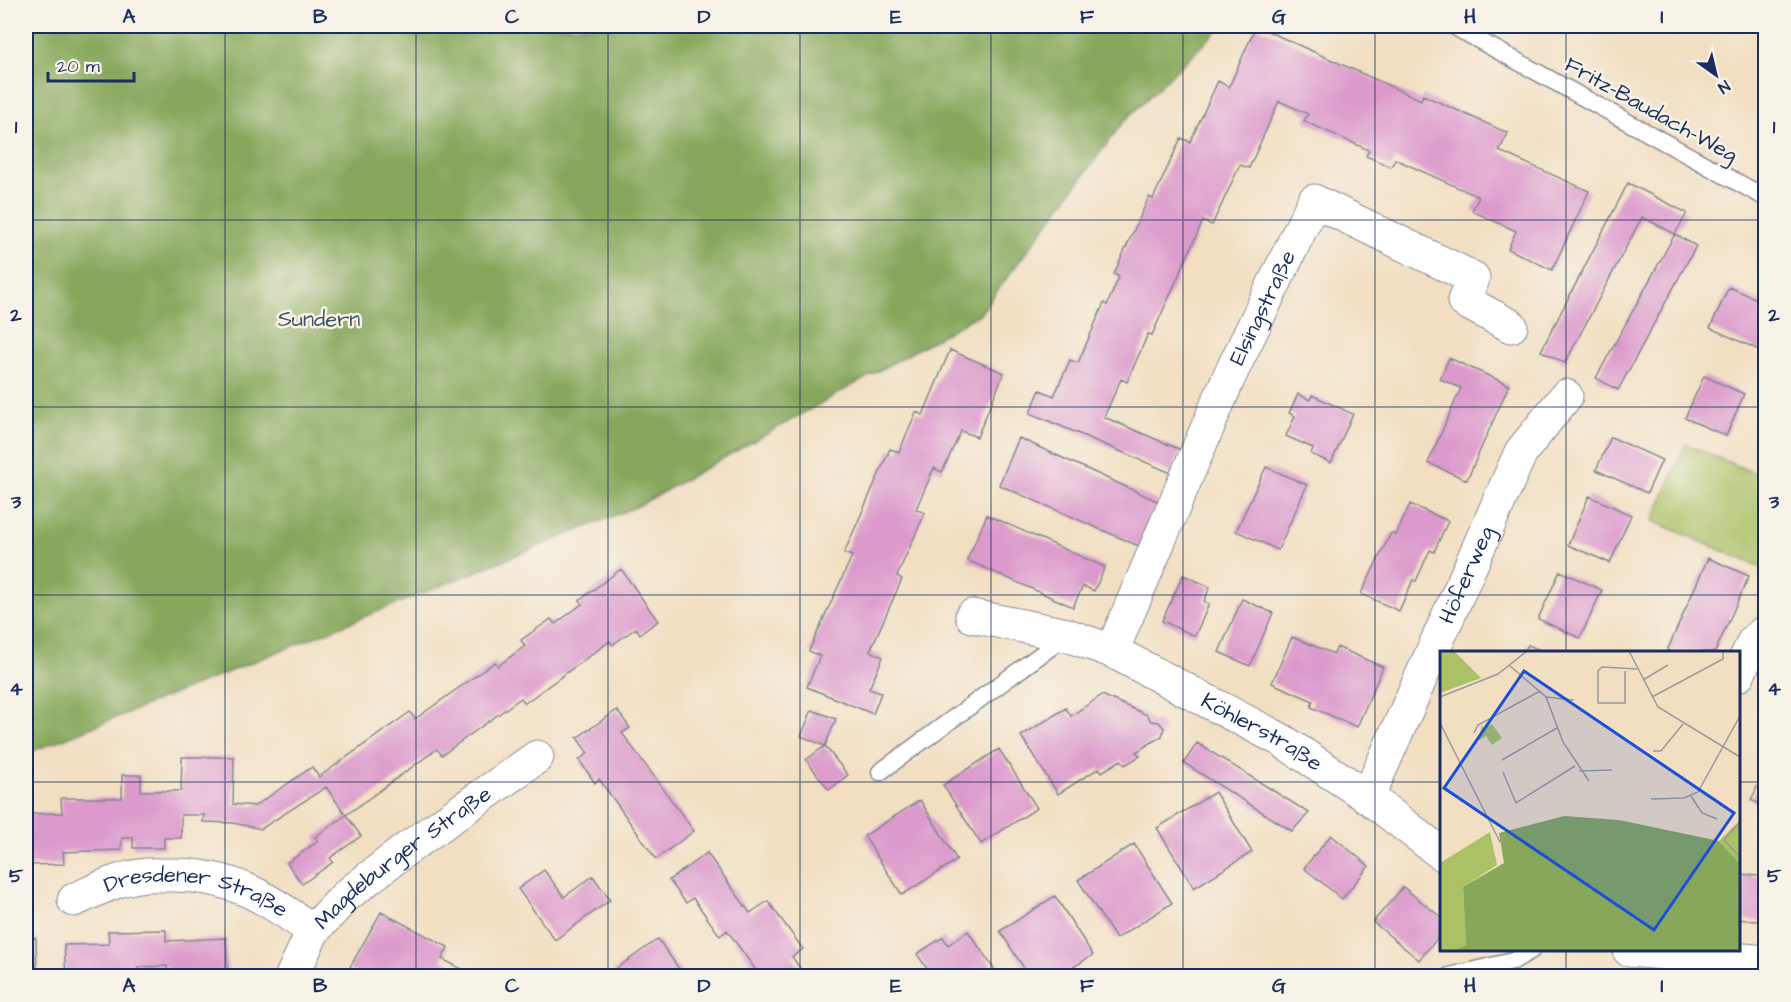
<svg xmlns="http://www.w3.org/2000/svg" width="1791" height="1002" viewBox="0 0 1791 1002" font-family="'Architects Daughter',sans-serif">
  <rect width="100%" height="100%" fill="#f7f3e8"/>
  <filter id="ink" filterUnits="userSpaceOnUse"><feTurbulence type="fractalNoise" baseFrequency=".0167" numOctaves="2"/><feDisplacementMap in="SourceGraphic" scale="12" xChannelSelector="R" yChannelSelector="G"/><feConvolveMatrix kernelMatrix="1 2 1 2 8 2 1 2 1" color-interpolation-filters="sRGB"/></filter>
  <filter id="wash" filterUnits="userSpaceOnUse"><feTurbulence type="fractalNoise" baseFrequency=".008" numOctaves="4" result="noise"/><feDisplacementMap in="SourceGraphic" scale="24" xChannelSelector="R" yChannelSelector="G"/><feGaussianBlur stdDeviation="1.35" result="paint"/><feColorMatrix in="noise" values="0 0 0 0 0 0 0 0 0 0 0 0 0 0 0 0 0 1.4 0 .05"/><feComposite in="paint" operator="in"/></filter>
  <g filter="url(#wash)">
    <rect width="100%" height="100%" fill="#f2dfc2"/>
    <!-- green -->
    <path fill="#aac166" stroke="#627862" stroke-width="1.5" d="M1686,444l70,30 9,-21v116l-112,-48z"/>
    <!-- forest -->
    <path fill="#87a75b" stroke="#516b5c" stroke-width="1.5" d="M26,26h1196l-98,95 -144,193 -342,192 -612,248z"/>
    <g id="blocks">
      <!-- building -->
      <path fill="#db99cc" d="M1256,26l165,74 2,-5 85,38 -9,18 90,40 -37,79 -44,-21 8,-18 -44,-20 7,-14 -84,-38 -4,8 -25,-11 3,-6 -65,-29 4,-7 -29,-13 -30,67 -9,-3 -28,60 -9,-4 -51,114 -4,-1 -21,48 -6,-3 -17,38 77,33 -10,23 -141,-60 10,-23 14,6 16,-36 8,3 26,-60 3,2 12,-28 -5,-3 35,-77 4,2 28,-61 9,4 28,-61 11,6z
        M1628,183l59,30 -12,21 -33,-17 -77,146 -24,-12z
        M1675,234l21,12 -78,144 -22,-12z
        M1729,287l37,16v50l-56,-25z
        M950,350l54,23 -27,64 -16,-6 -19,41 -8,-4 -18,41 9,4 -28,63 5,3 -32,72 13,6 -14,32 12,4 -8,21 -66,-27 13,-31 -11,-5 43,-95 -8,-3 46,-104 9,3 17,-40 7,3z
        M1449,358l60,27 -42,95 -39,-17 33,-75 -21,-9z
        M1704,376l40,18 -18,42 -41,-18z
        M1298,394l12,6 2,-5 41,19 -22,49 -20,-9 2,-6 -27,-12 9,-20 -6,-3z
        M1611,437l51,23 -15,33 -51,-23z
        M1019,438l140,64 -18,45 -142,-62z
        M1266,467l41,18 -29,65 -42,-19z
        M1589,496l42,19 -21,48 -42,-18z
        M1410,504l38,17 -14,31 -4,-2 -14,31 -3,-1 -14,31 -38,-17 30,-61 5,2z
        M987,515l118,52 -11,24 -11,-5 -10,21 -106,-47z
        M1708,558l41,18 -34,76h-44l-4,-1z
        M621,569l37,52 -18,13 -4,-6 -24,17 -2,-4 -85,62 -4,-5 -79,57 -5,-6 -91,66 -20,-28 -65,42 -28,-6 -30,-1 1,-7h-23v23h-17v10h-31v-10h-11l-1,12 -58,2 1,12 -38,1v-51l36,-1 -1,-15h61v-23h19v16h40l1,-34h52l-1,47 22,2 57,-39 7,10 91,-65 5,7 80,-57 3,4 27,-20 -4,-6 30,-21 4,5 27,-20 -2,-4z
        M1560,571l42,19 -22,48 -42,-19z
        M1183,575l27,12 -6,14 5,3 -14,32 -33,-15z
        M1242,599l31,14 -23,53 -31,-14z
        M1292,637l42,17 3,-7 46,20 -26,60 -46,-20 2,-6 -41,-18z
        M1528,645l17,7h-21z
        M1102,695l45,20 4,6 8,1 5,6 -2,8 -26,16 4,4 -15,9 -4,-5 -19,12 -3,-4 -41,26 -37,-58 45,-28 5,8z
        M617,710l13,18 -8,5 72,98 -38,28 -57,-80 -4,4 -16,-23 9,-7 -11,-15z
        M812,710l24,9 -11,27 -24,-10z
        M1197,743l112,70 -17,18 -108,-68z
        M825,746l23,29 -19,15 -23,-30z
        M999,749l38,59 -56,36 -38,-59z
        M1766,768v39l-15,-7z
        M1215,792l37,60 -58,36 -37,-60z
        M920,800l37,60 -55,35 -38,-59z
        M346,815l15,21 -31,22 3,4 -31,22 -15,-21 31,-22 -3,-4z
        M1331,835l38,31 -27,33 -38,-31z
        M1134,844l38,59 -56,36 -38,-59z
        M707,853l43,60 18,-12 35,48 -11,8 14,19h-46l-33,-46 -7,6 -27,-38 -7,5 -17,-23z
        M544,870l20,27 29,-21 17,24 -55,40 -37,-51z
        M1738,874l28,3v45l-28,-3z
        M1403,887l39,31v15l-23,27 -46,-38z
        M1055,896l38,59 -34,21h-30l-29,-45z
        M381,912l67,35 -6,12 33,17h-112l-14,-7z
        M166,930v11l60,-3 2,38h-60l-1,-10 -29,1 1,9h-73l-2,-31 45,-1 -1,-13z
        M968,931l31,45h-67l-15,-22 26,-17 5,8z
        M26,938h10l1,38h-11z
        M658,939l26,37h-66l-5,-5z"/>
    </g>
  </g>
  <g filter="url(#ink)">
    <use href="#blocks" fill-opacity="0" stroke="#868790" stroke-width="1.5"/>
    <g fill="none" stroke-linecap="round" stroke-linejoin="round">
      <defs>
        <path id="lane" d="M1453,26l313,172
          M880,772l186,-136
          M1449,976l64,-15 19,-11"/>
        <g id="street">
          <path id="s1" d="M972,616l95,19 45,16 169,89 87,57 74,57"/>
          <path id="s2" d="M1112,651l117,-274 85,-176 159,77 -9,23 47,25"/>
          <path d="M1738,675l16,-34 12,-10"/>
          <path id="s3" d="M1368,797l153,-345 45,-56"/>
          <path id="s4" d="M74,900c20,-9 43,-21 65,-24 8,-2 18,-1 27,-1 62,-2 99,21 147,56"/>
          <path d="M1629,950l137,12"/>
          <path id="s5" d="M292,976l21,-45 34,-36 58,-45 132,-93"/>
        </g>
      </defs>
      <!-- lane casing -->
      <use href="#lane" stroke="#868790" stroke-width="19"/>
      <!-- street casing -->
      <use href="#street" stroke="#868790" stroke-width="35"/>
      <!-- lane -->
      <use href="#lane" stroke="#fff" stroke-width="16"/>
      <!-- street -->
      <use href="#street" stroke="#fff" stroke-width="33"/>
    </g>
  </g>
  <!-- grid -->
  <path fill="none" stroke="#1b2f5e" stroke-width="1.5" stroke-opacity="0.55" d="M225,26v950M416,26v950M608,26v950M800,26v950M991,26v950M1183,26v950M1375,26v950M1566,26v626M26,220h1740M26,407h1740M26,595h1740M26,782h1416M1738,782h28M1566,950v26"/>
  <g text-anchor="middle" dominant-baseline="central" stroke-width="5" stroke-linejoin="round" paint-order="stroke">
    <!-- street labels -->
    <g font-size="22" fill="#1b2f5e" stroke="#f7f3e8">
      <text transform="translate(1651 110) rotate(29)">Fritz-Baudach-Weg</text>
      <text stroke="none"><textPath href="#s2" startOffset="375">Elsingstraße</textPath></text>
      <text stroke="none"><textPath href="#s3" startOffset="243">Höferweg</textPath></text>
      <text stroke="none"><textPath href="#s1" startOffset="315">Köhlerstraße</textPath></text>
      <text stroke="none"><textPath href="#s5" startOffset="166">Magdeburger Straße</textPath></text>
      <text stroke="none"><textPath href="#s4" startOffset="129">Dresdener Straße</textPath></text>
    </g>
    <!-- park labels -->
    <g font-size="22" fill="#3f5460" stroke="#f7f3e8">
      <text x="319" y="319">Sundern</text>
    </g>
  </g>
  <!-- overview -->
  <g transform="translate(1440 651)">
    <rect width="300" height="300" fill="#f2dfc2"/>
    <path d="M0,0h14l27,27 -41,15zM52,73l10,14 -10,7 -6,-9 -8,5 4,-16 2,3zM300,169v44l-21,-23zM50,181l7,33 -34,22 3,58 -13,6h-13v-88z" fill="#aac166"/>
    <path d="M124,165l55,4 100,21 21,23v87h-287l13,-6 -3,-58 41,-24 -5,-30z" fill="#87a75b"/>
    <path fill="none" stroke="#9c999a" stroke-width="1.5" d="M189,0l29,56 82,50M70,15l36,31 17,45 26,39M185,20v32h-27v-32l4,-4 35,2M203,29l25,-15M0,46l58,-23 29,-23M106,46l28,3M212,46l71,-38v-8M0,72l60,119M34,82l4,-8 62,-34M213,100h8l22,-27M62,109l55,-32M139,120l33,-1M63,121l13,31 59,-37M251,145l11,17 15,6M211,148l33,-1 14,-6 42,-76M300,171l-16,18 16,17"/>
    <path fill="#1d4ed8" fill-opacity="0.15" stroke="#1d4ed8" stroke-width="3" d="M84,20l210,142 -80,117 -210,-142z"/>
    <rect width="300" height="300" fill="none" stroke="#1b2f5e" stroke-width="3"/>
  </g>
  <!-- margin -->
  <rect width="1791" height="1002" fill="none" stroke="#f7f3e8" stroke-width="66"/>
  <!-- north arrow -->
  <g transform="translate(1716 75) rotate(146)" stroke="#f7f3e8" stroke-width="4.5" paint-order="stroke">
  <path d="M0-4.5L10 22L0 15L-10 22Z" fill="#1b2f5e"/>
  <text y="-9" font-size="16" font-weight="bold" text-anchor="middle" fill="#1b2f5e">N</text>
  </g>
  <!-- scale -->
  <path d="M48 72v9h86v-9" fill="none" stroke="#1b2f5e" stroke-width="3"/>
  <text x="57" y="72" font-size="18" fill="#1b2f5e" stroke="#f7f3e8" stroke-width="4.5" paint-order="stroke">20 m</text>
  <rect x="33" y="33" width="1725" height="936" fill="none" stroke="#1b2f5e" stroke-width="2"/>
  <g font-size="20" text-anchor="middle" font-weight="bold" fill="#1b2f5e">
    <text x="129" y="23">A</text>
    <text x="320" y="23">B</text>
    <text x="512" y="23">C</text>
    <text x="704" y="23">D</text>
    <text x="896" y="23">E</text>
    <text x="1087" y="23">F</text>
    <text x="1279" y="23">G</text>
    <text x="1470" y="23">H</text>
    <text x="1662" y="23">I</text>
    <text x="16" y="133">1</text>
    <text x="1774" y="133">1</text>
    <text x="16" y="321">2</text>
    <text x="1774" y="321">2</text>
    <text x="16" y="508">3</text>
    <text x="1774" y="508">3</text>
    <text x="16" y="695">4</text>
    <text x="1774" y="695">4</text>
    <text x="16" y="882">5</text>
    <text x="1774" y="882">5</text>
    <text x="129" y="992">A</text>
    <text x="320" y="992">B</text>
    <text x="512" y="992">C</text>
    <text x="704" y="992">D</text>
    <text x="896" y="992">E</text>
    <text x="1087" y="992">F</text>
    <text x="1279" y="992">G</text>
    <text x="1470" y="992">H</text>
    <text x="1662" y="992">I</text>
  </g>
</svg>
